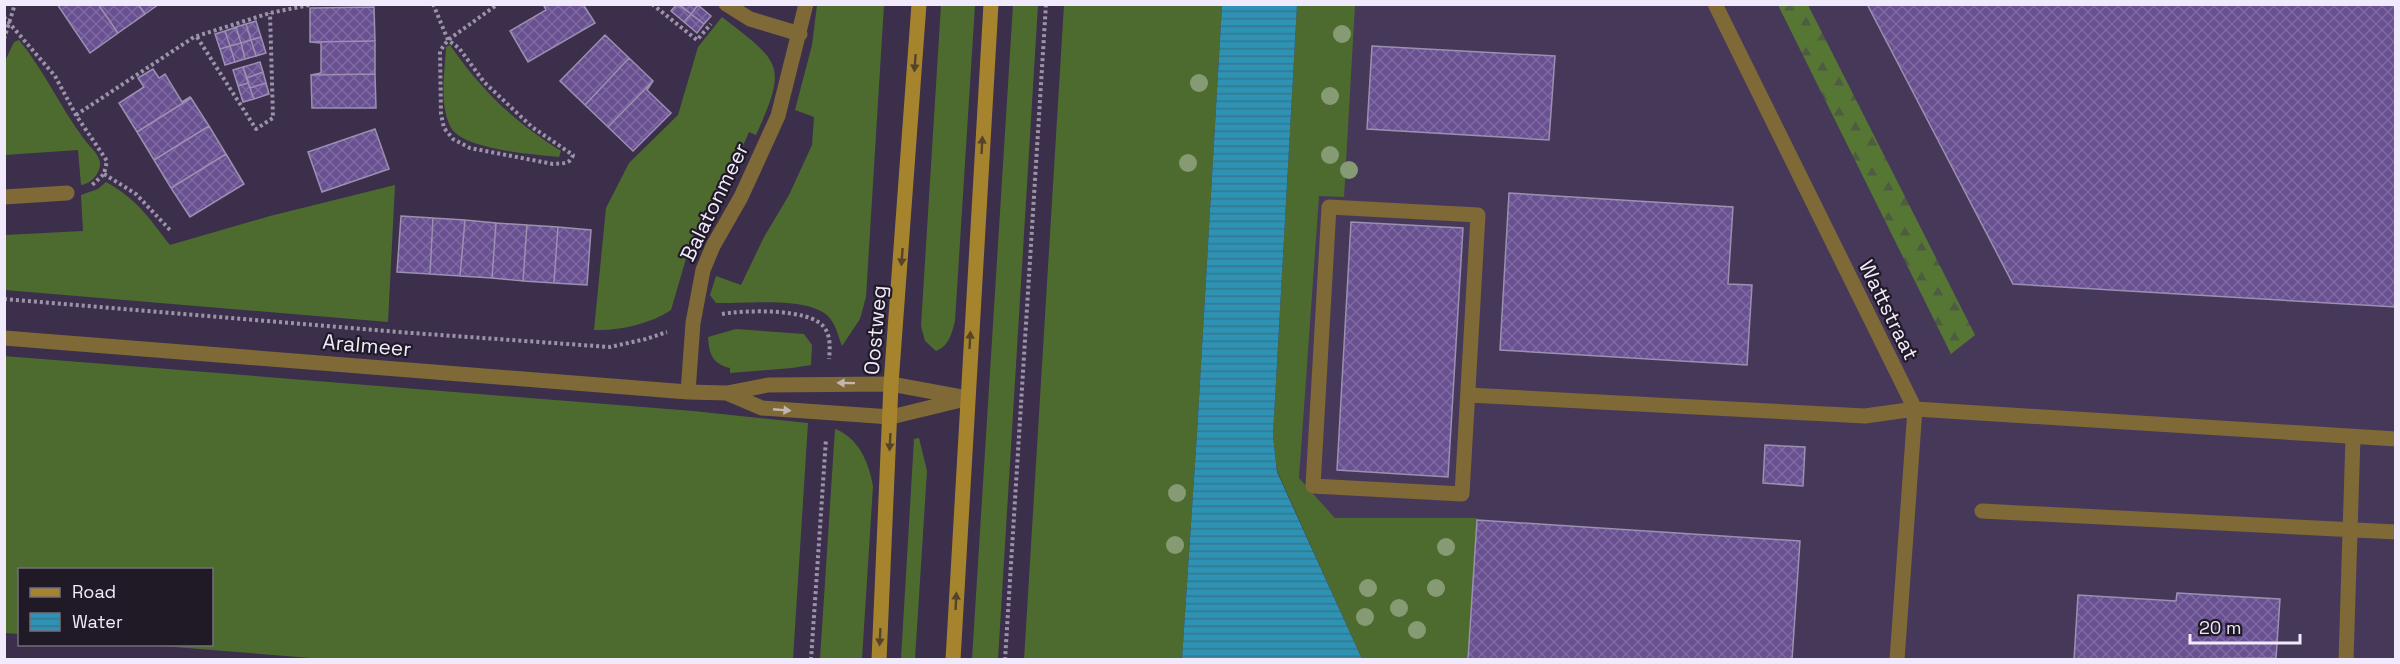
<svg xmlns="http://www.w3.org/2000/svg" width="2400" height="664" viewBox="0 0 2400 664" font-family="'Space Grotesk',sans-serif">
  <defs>
    <pattern id="forest-firs" width="22" height="20" patternUnits="userSpaceOnUse" patternTransform="scale(1.5)"><rect width="22" height="20" fill="#567634"/><path d="M5 1l3.5 6h-7zM16 11l3.5 6h-7z" fill="#4e5c41"/></pattern>
    <pattern id="water-rules" width="6" height="5" patternUnits="userSpaceOnUse" patternTransform="scale(1.5)"><rect width="6" height="5" fill="#2d92b3"/><path d="M0 2.5h6" fill="none" stroke="#36778f"/></pattern>
    <pattern id="building-cross-hatch" width="8" height="8" patternUnits="userSpaceOnUse" patternTransform="scale(1.5)"><rect width="8" height="8" fill="#695191"/><path d="M0 0l8 8M0 8l8-8" fill="none" stroke="#7f6aa1"/></pattern>
  </defs>
  <rect width="100%" height="100%" fill="#3b2f4b"/>
  <!-- built -->
  <path fill="#463859" d="M1322,5h1073v654h-969l-91,-141 -36,-40z"/>
  <!-- grass -->
  <path fill="#4e6b2f" d="M817,5h67l-18,292 -6,22 -18,27c-4,-10 -6,-22 -14,-30 -21,-20 -85,-12 -112,-13l-6,-8 6,-19 25,9 23,-48 25,-42 23,-50 2,-28 -19,-7 17,-65z
    M941,5h34l-20,316c-3,12 -6,25 -19,30l-11,-10 -4,-15z
    M1013,5h25l-40,654h-26z
    M1064,5h158l-25,428 -15,226 -158,1z
    M1297,5h58l-11,192 -25,-1 -20,282 36,40h142l-9,141h-106l-85,-188 -4,-35z
    M722,17c59,46 66,47 34,118l-7,-3 -19,43 -40,70 -19,65c-21,14 -52,21 -77,20l12,-122 23,-45 49,-48 20,-68z
    M19,40c25,30 41,67 65,99 5,7 14,14 16,23 1,11 -9,22 -19,23l-3,-35 -73,5v-94l9,-19z
    M450,45c32,46 63,76 111,106l-2,6c-25,-3 -98,-7 -109,-31 -11,-23 -5,-55 -4,-79z
    M106,182c32,18 42,35 64,63l100,-29 125,-31 -7,137 -383,-32v-55l78,-4 -2,-36 17,-6z
    M736,329l68,5 8,11 -1,20 -19,3 -62,5v-5c-18,-4 -21,-15 -22,-31z
    M4,356l689,55 115,12 -15,236 -457,1 -186,-15 62,-1v-74h-192l-1,64 -14,-1z
    M835,429c24,9 34,34 38,57l-11,173h-42z
    M919,438l8,33 -12,188h-14l13,-220z"/>
  <!-- forest -->
  <path fill="url(#forest-firs)" d="M1778,5h30l167,330 -24,19z"/>
  <!-- water -->
  <path fill="url(#water-rules)" d="M1222,5h75l-24,431 4,36 85,187h-180l15,-226z"/>
  <!-- building -->
  <path fill="url(#building-cross-hatch)" stroke="#9b90b1" stroke-width="1.5" d="M57,4h41l20,29 -28,20z
    M98,4h40l7,10 -27,19z
    M138,4h21l-14,10z
    M543,4h40l12,19 -67,39 -18,-31 36,-21z
    M677,4l14,10 -7,8 -13,-11z
    M679,4h18l1,1 -7,9z
    M1867,4h529v303l-383,-23z
    M698,5l13,11 -7,8 -13,-10z
    M374,7l1,34 -65,1v-34z
    M691,14l13,10 -7,9 -13,-11z
    M256,21l5,16 -10,3 -5,-16z
    M246,24l5,16 -10,3 -5,-16z
    M236,27l5,16 -11,3 -5,-15z
    M225,31l5,15 -10,3 -5,-15z
    M605,35l24,23 -44,47 -25,-24z
    M261,37l5,16 -10,3 -5,-16z
    M251,40l5,16 -11,3 -4,-16z
    M375,41v33l-64,1 10,-2v-30l-11,-1z
    M241,43l4,16 -10,3 -5,-16z
    M230,46l5,16 -10,3 -5,-16z
    M1372,46l183,10 -6,84 -182,-11z
    M629,58l24,23 -45,46 -23,-22z
    M260,62l3,10 -16,6 -4,-11z
    M243,67l5,16 -10,3 -5,-16z
    M153,69l6,9 6,-4 17,28 8,-5 1,1 -54,34 -18,-29 25,-16 -6,-9z
    M263,72l3,11 -16,5 -3,-10z
    M375,74l1,34h-64l-1,-33z
    M653,81l-6,9 24,23 -38,38 -25,-24z
    M248,83l6,16 -11,3 -5,-16z
    M266,83l3,11 -15,5 -4,-11z
    M191,98l18,28 -55,34 -17,-28z
    M209,126l17,28 -55,34 -17,-28z
    M375,129l14,40 -67,23 -14,-40z
    M226,154l18,30 -54,33 -19,-29z
    M1509,193l224,14 -5,77 24,1 -5,80 -247,-15z
    M401,216l32,2 -3,56 -33,-2z
    M433,218l32,2 -5,56 -30,-2z
    M465,220l31,3 -4,55 -32,-2z
    M1351,222l112,6 -15,249 -111,-7z
    M496,223l31,2 -4,56 -31,-3z
    M527,225l31,2 -4,56 -31,-2z
    M558,227l33,3 -4,55 -33,-2z
    M1765,445l40,2 -2,39 -40,-3z
    M1477,520l323,21 -8,119h-324z
    M2177,593l103,6 -4,59 -202,2 4,-65 98,6z"/>
  <g fill="none" stroke-linecap="round" stroke-linejoin="round">
    <!-- path -->
    <path stroke="#9c93a9" stroke-width="4" stroke-dasharray="3 3" stroke-linecap="butt" d="M433,4l15,36 11,8 25,34 48,45 41,28c-3,10 -11,8 -20,9l-83,-16 -17,-9 -9,-11 -3,-14 -1,-63 8,-11 50,-36
      M652,4l45,36 14,-16
      M4,17l51,59 21,39 31,46 -3,13 -13,12
      M197,37l59,92 17,-11 -3,-105
      M4,39l11,-35
      M76,115l118,-78 76,-24 44,-9
      M104,174l32,20 34,36
      M4,299l394,33 212,15 36,-8 21,-7
      M722,314c23,-4 87,-6 102,13 7,9 6,22 5,32
      M811,660l15,-221
      M1005,660l41,-656"/>
    <!-- lane -->
    <path stroke="#7e6937" stroke-width="15" d="M726,4l24,15 50,15
      M4,197l63,-4
      M1329,207l149,8 -16,279 -149,-8z
      M1982,511l414,21
      M2346,660l7,-223"/>
    <!-- street -->
    <path stroke="#7e6937" stroke-width="15" d="M1715,4l200,405 -18,251
      M4,338l684,54 39,1 41,-8 123,-1 76,14
      M688,392l5,-69 10,-53 10,-24 28,-49 37,-81 28,-112
      M727,393l35,15 129,9 70,-17
      M1468,395l397,21 50,-7 481,30"/>
    <!-- secondary -->
    <path stroke="#a6842e" stroke-width="15" d="M879,660l12,-276 28,-380
      M953,660l38,-656"/>
  </g>
  <!-- trees -->
  <g fill="#869b74">
    <circle cx="1342" cy="34" r="9"/>
    <circle cx="1199" cy="83" r="9"/>
    <circle cx="1330" cy="96" r="9"/>
    <circle cx="1330" cy="155" r="9"/>
    <circle cx="1188" cy="163" r="9"/>
    <circle cx="1349" cy="170" r="9"/>
    <circle cx="1177" cy="493" r="9"/>
    <circle cx="1175" cy="545" r="9"/>
    <circle cx="1446" cy="547" r="9"/>
    <circle cx="1368" cy="588" r="9"/>
    <circle cx="1436" cy="588" r="9"/>
    <circle cx="1399" cy="608" r="9"/>
    <circle cx="1365" cy="617" r="9"/>
    <circle cx="1417" cy="630" r="9"/>
  </g>
  <!-- one-way arrows -->
  <defs><path id="oneway-solid" d="M-6-.8H1V-3.2L6.5 0L1 3.2V.8H-6Z" transform="scale(1.5)"/></defs>
  <g fill="#56442a">
    <use href="#oneway-solid" transform="translate(915 63) rotate(94)"/>
    <use href="#oneway-solid" transform="translate(982 145) rotate(-87)"/>
    <use href="#oneway-solid" transform="translate(902 257) rotate(94)"/>
    <use href="#oneway-solid" transform="translate(970 340) rotate(-87)"/>
    <use href="#oneway-solid" transform="translate(890 442) rotate(93)"/>
    <use href="#oneway-solid" transform="translate(956 601) rotate(-87)"/>
    <use href="#oneway-solid" transform="translate(880 637) rotate(93)"/>
  </g>
  <g fill="#c3b6ad">
    <use href="#oneway-solid" transform="translate(846 383) rotate(-179)"/>
    <use href="#oneway-solid" transform="translate(782 410) rotate(5)"/>
  </g>
  <g text-anchor="middle" dominant-baseline="central" stroke-width="4.5" stroke-linejoin="round" paint-order="stroke">
    <!-- street labels -->
    <g font-size="21" fill="#f1eafc" stroke="#201a27">
      <text transform="translate(714 202) rotate(-64)">Balatonmeer</text>
      <text transform="translate(1889 310) rotate(64)">Wattstraat</text>
      <text transform="translate(875 330) rotate(-85)">Oostweg</text>
      <text transform="translate(367 345) rotate(5)">Aralmeer</text>
    </g>
  </g>
  <!-- border -->
  <rect width="2400" height="664" fill="none" stroke="#f1eafc" stroke-width="12"/>
  <!-- legend -->
  <rect x="18" y="568" width="195" height="78" fill="#201a27" stroke="#746d7c" stroke-width="1.5"/>
  <rect x="30" y="588" width="30" height="9" fill="#a6842e" stroke="#746d7c" stroke-width="1.5"/>
  <text x="72" y="598" font-size="18" fill="#f1eafc">Road</text>
  <rect x="30" y="613" width="30" height="18" fill="url(#water-rules)" stroke="#746d7c" stroke-width="1.5"/>
  <text x="72" y="628" font-size="18" fill="#f1eafc">Water</text>
  <!-- scale -->
  <path d="M2190 634v9h110v-9" fill="none" stroke="#f1eafc" stroke-width="3"/>
  <text x="2199" y="634" font-size="18" fill="#f1eafc" stroke="#201a27" stroke-width="4.5" paint-order="stroke">20 m</text>
</svg>
